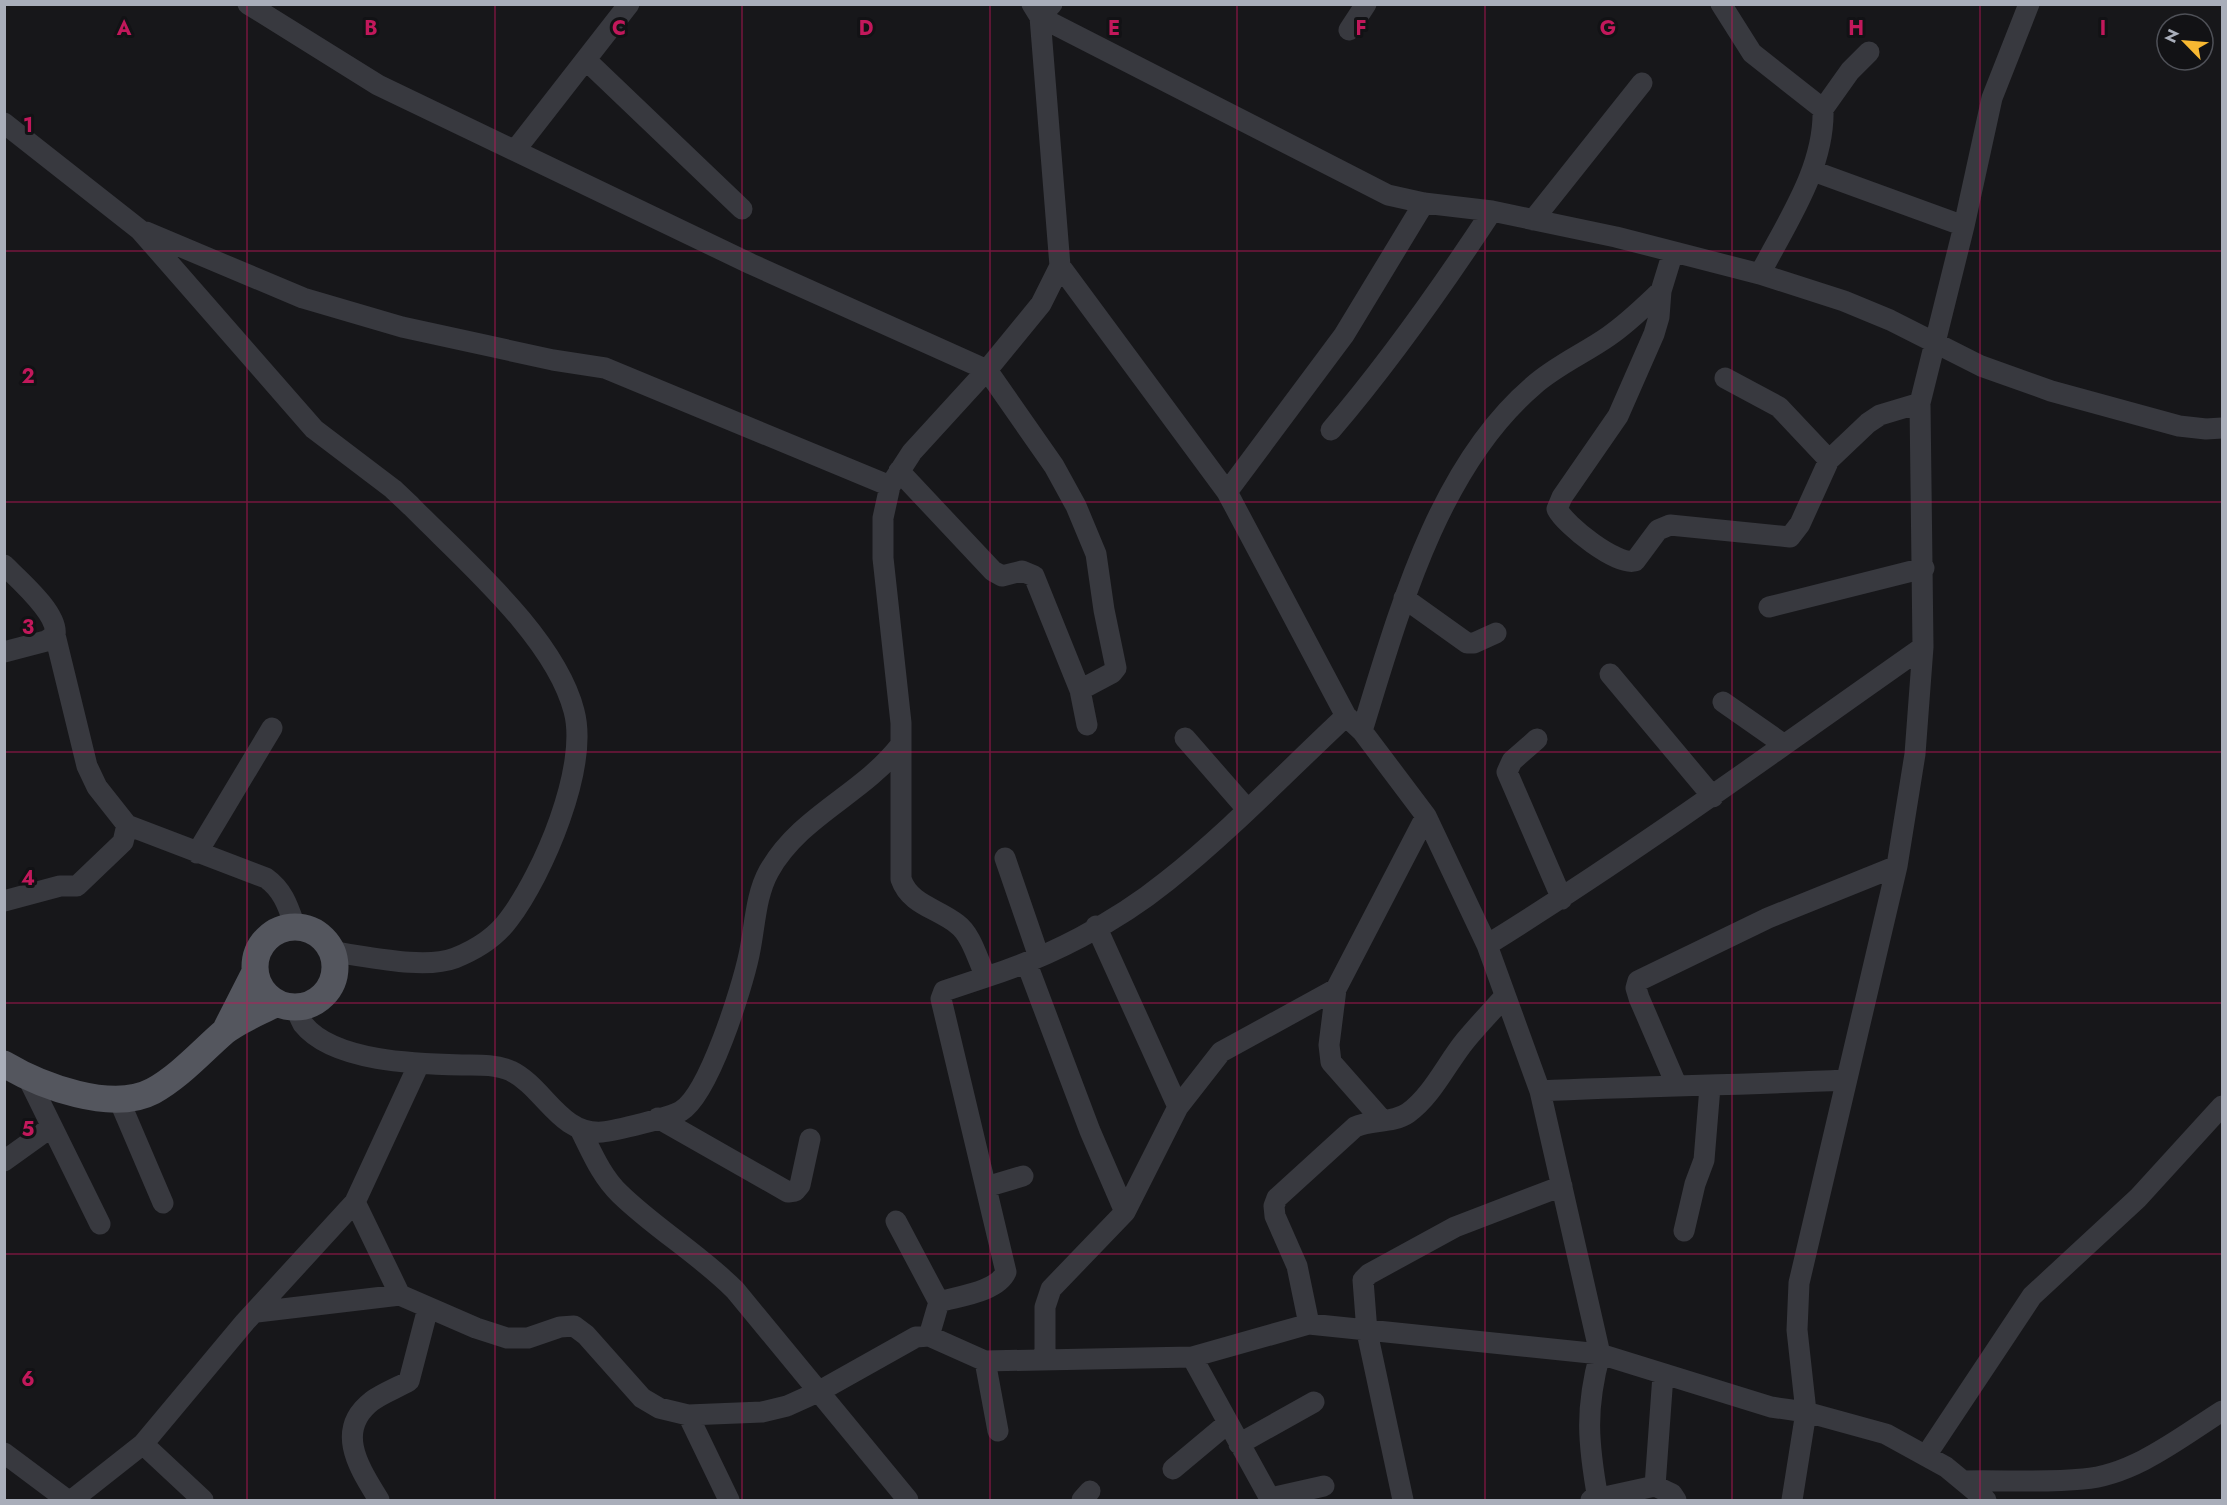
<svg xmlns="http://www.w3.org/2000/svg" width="2227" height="1505" viewBox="0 0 2227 1505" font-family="Jost,sans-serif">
  <rect width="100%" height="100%" fill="#17171a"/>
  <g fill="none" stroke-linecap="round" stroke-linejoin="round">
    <!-- minor -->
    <path stroke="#38393f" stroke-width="21" d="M248,4l130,81 373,179 236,106 67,96 22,40 20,48 8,56 12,58 -4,5 -32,17
      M1032,4l8,13 348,178 36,8 68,8 124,26 144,37 84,27 46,19 91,46 70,25 128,35 27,3 16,-1
      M1052,4l-12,13 20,249 -19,38 -54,66 -75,82 -22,34 -7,32v40l18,165v156c9,26 36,29 56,45 15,11 21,37 29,53 63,-20 129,-54 181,-96 63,-50 120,-110 179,-165
      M1721,4l31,49 71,56c2,59 -37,114 -63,165
      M1349,30l17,-26
      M586,60l156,149
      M1823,109l27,-38 19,-19
      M4,123l136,107 174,199 79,60 18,17c53,54 144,131 163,205 15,56 -31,163 -65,208 -13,18 -34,31 -54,39 -31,12 -89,-2 -122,-6
      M516,149l113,-145
      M1813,171l151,55
      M1533,220l109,-137
      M146,232l157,66 99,29 151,33 52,8 285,118
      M1673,252l-12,39 -2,26 -5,17 -36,82 -56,81 -5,12c9,17 60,57 78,52l23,-31 12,-5 120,12 10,-13 29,-64 39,-37 12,-8 40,-12
      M1060,266l167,226 119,224 16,15 64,85 61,129 53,146 60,263c-15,55 -12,89 -2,145
      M1725,378l54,29 50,53
      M1331,430c59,-69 111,-143 161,-219
      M899,471l94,100 9,5 20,-5 12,5 46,114 7,35
      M1227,492l117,-157 80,-132
      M4,565c15,15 55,49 51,70l-9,6 -42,11
      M1404,598l63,45h7l22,-10
      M1769,607l155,-39
      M55,635l32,131 10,21 30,38 139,53c17,12 22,28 29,48
      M1610,674l103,123
      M1723,702l60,42
      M1362,731c36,-116 75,-263 171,-345 22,-20 52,-33 76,-50 19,-13 35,-29 52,-45
      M1185,738l62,71
      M1537,739l-25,22 -5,11 55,127
      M197,853l75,-125
      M1005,858l34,99
      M4,901l56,-15h17l46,-44 4,-17
      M1096,926l82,181
      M1487,945c150,-93 292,-197 436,-298
      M1027,964l63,167 35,81
      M1336,989l-7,56 2,17 52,59
      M295,1007c3,5 5,12 8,17 30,38 115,40 159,41 16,0 33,-1 49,6 33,16 49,64 91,61 12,-1 70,-15 79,-21 28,-17 61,-123 68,-156 6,-27 6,-59 20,-84 31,-55 92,-76 130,-124
      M28,1078l72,146
      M1676,1084l-37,-86 -3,-10 2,-7 130,-63 129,-52
      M1540,1091c102,-5 203,-6 305,-11
      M119,1100l44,103
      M658,1118l130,74 7,-1 5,-6 10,-46
      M581,1131c11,22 21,46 39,63 36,35 79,60 115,96l173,210
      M4,1161l46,-33
      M986,1187l37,-11
      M896,1221l43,81 -10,34
      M1684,1231l11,-47 9,-24 6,-73
      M400,1295l-45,-93 64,-138
      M939,1302c20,-6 58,-10 67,-30l-65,-273 3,-8 42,-14
      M257,1312l143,-17 76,33 31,10h21l32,-11 14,-1 12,9 56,63 17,10 29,7 74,-3 25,-6 31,-14 98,-55 13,-1 56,25 207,-4 117,-33 291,30 171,53 35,5 80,22 60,33 40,33
      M1309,1324l-12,-58 -22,-50 -1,-10 3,-8 78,-71c16,-8 37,-3 53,-14 24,-17 39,-50 57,-72 13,-16 27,-30 40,-45
      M1192,1357l76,138 7,2 49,-11
      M1045,1359v-52l6,-18 74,-77 53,-105 43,-55 115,-63 90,-173
      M985,1361l13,70
      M1663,1375l-8,111 17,8 4,6
      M688,1415l41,85
      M143,1444l60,56
      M1239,1444l75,-42
      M4,1453l63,47
      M1927,1454l105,-158 106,-98 84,-92
      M1173,1469l55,-46
      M1963,1481c40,-1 81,2 120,-2 51,-4 98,-42 139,-68
      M72,1500l71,-56 102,-122 110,-120
      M379,1500c-18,-30 -46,-69 -7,-99 11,-8 25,-13 37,-20l19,-73
      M1082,1500l8,-9
      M1403,1500l-36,-168 -4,-52 6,-6 86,-47 107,-41
      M1591,1500l64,-14
      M1792,1500l14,-88 -9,-82 2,-47 98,-417 18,-112 8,-107 -3,-244 44,-177 28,-128 37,-94"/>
    <!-- major -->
    <path stroke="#54565e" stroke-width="27" d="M255 967a40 40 0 1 1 80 0a40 40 0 1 1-80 0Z
      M225,1031l30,-59
      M4,1064c37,22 108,49 149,27 27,-15 48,-39 71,-59 15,-12 36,-20 53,-29"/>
  </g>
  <!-- grid -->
  <path fill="none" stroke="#c2185b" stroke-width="1.5" stroke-opacity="0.55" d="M247,4v1496M495,4v1496M742,4v1496M990,4v1496M1237,4v1496M1485,4v1496M1732,4v1496M1980,4v1496M4,251h2218M4,502h2218M4,752h2218M4,1003h2218M4,1254h2218"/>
  <g font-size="20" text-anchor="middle" font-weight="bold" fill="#c2185b" stroke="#121215" stroke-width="6" stroke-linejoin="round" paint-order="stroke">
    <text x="124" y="35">A</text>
    <text x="371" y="35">B</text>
    <text x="619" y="35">C</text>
    <text x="866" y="35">D</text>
    <text x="1114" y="35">E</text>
    <text x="1361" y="35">F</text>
    <text x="1608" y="35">G</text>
    <text x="1856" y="35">H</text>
    <text x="2103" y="35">I</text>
    <text x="28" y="132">1</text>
    <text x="28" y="383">2</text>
    <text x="28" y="634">3</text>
    <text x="28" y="885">4</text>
    <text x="28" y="1136">5</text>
    <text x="28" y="1386">6</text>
  </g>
  <!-- border -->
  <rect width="2227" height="1505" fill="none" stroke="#a9aeba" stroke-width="12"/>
  <!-- north arrow -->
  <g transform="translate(2185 42) rotate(295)"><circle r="28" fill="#121215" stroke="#4e5057" stroke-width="1.5"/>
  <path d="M0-4.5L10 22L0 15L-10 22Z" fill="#f7b832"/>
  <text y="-9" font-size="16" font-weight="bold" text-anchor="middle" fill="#a9aeba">N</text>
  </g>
</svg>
